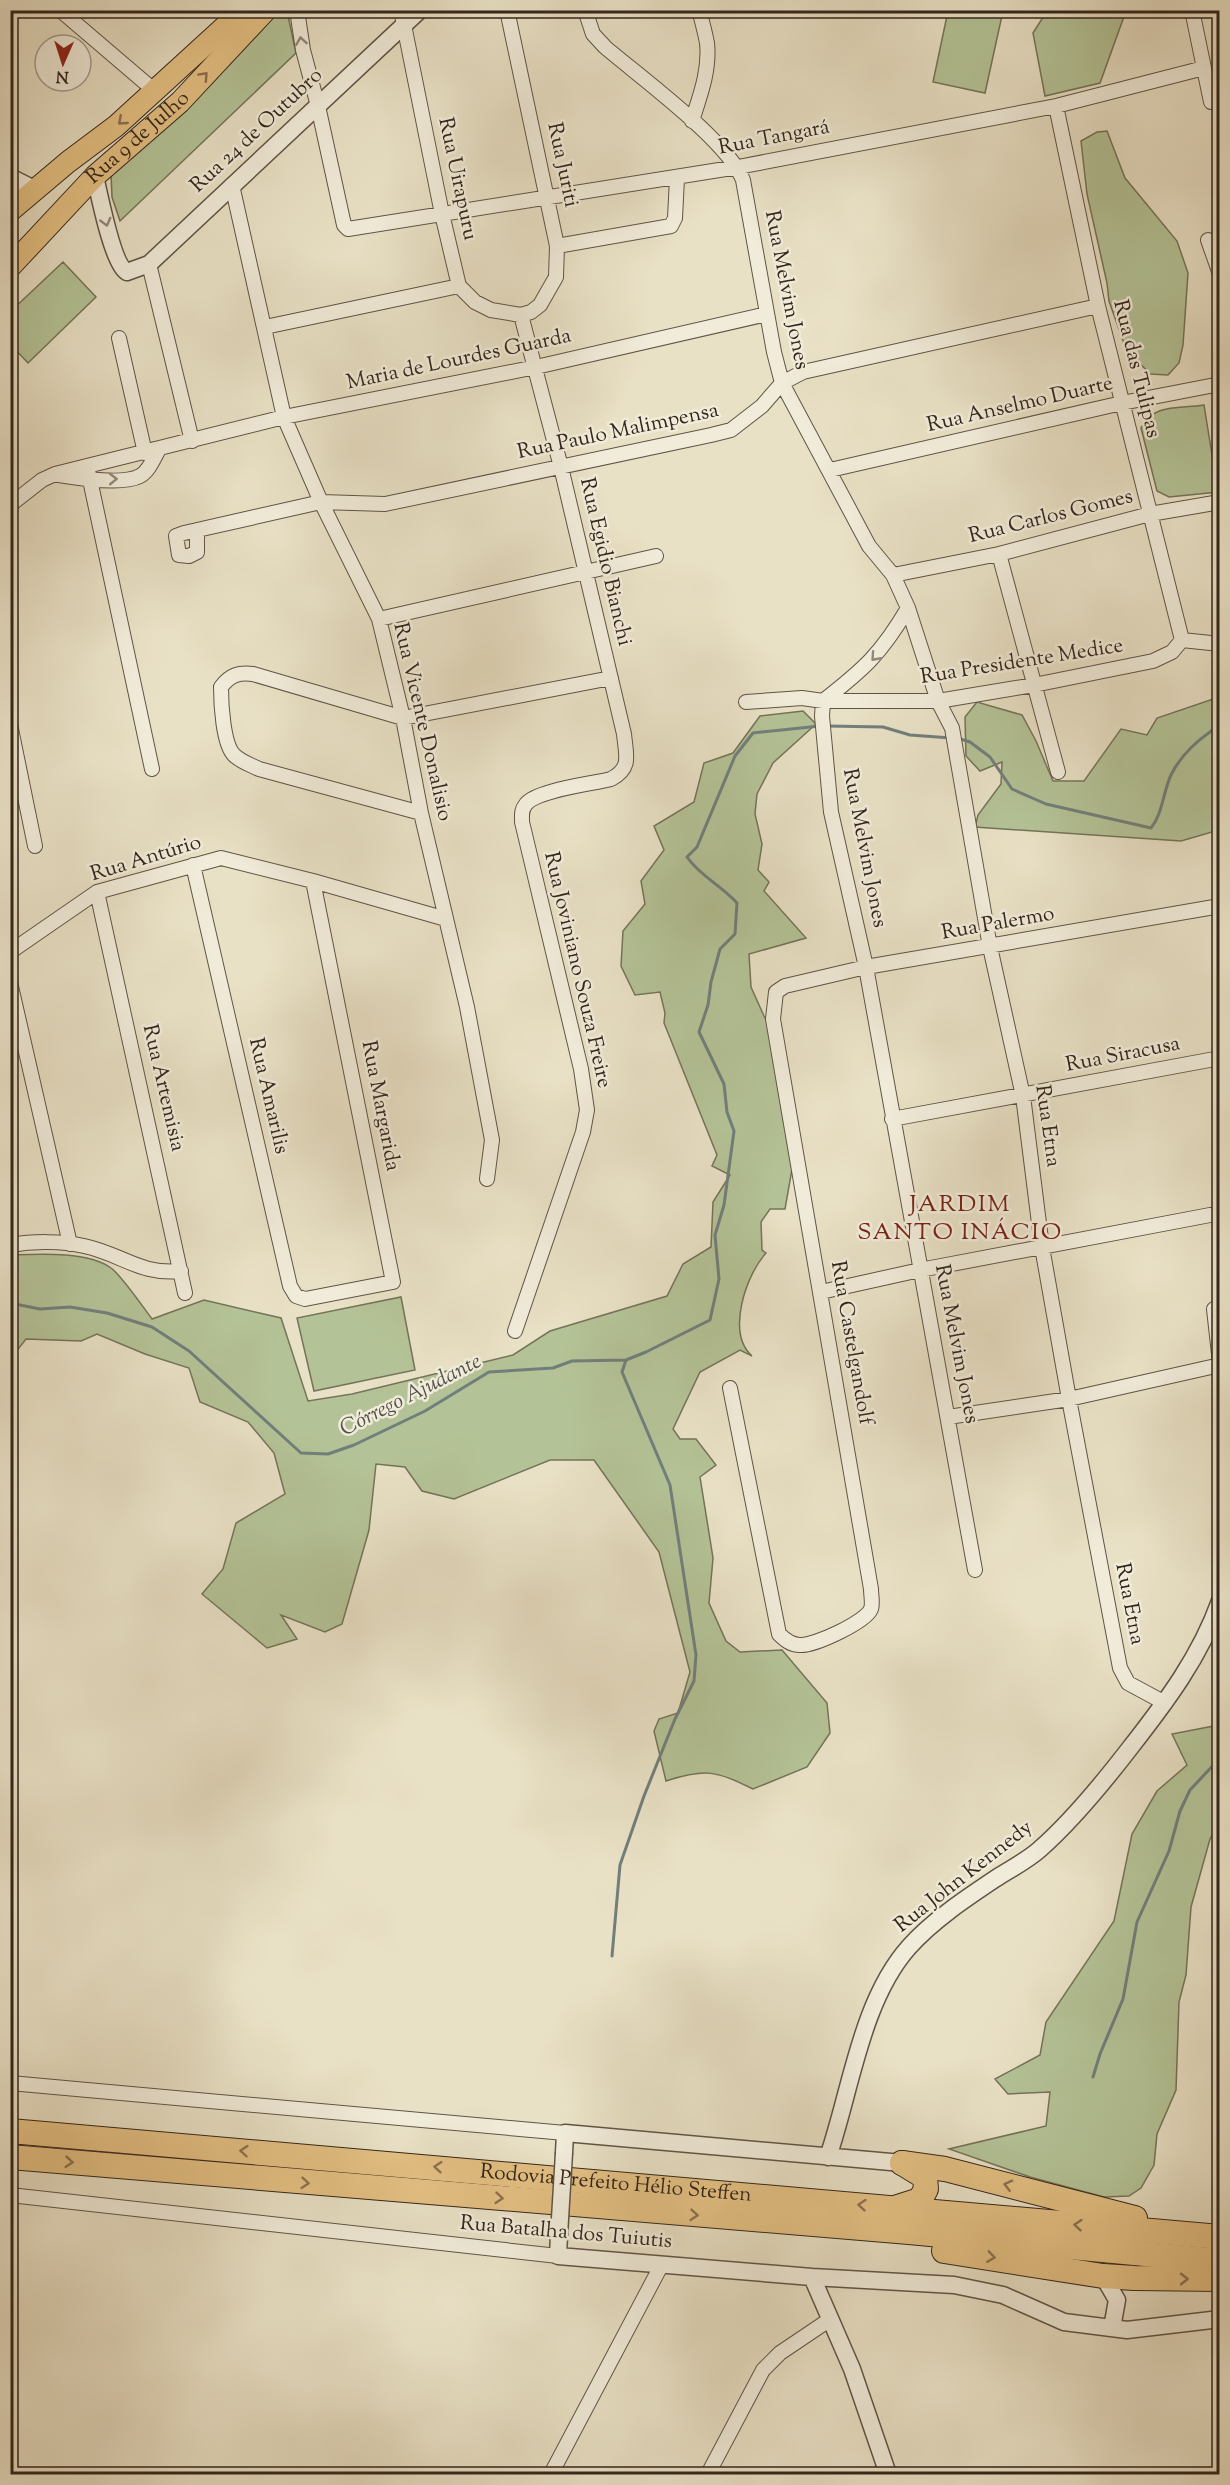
<svg xmlns="http://www.w3.org/2000/svg" width="1230" height="2485" viewBox="0 0 1230 2485" font-family="'Sorts Mill Goudy',serif">
  <rect width="100%" height="100%" fill="#e9e1c6"/>
  <filter id="stains"><feTurbulence type="fractalNoise" baseFrequency=".00333" numOctaves="4"/><feColorMatrix values="0 0 0 0 .2 0 0 0 0 .09 0 0 0 0 .02 0 0 0 .5 -.17"/></filter>
  <radialGradient id="worn" r=".72"><stop offset=".6" stop-color="#630" stop-opacity="0"/><stop offset="1" stop-color="#630" stop-opacity=".3"/></radialGradient>
  <!-- green -->
  <path fill="#b4c397" stroke="#747459" stroke-width="1.5" d="M276,11h11l9,42 -176,168 -8,-24 -1,-23z
    M948,11h55l-18,82 -52,-11z
    M1047,11h79l-26,72 -55,13 -12,-63z
    M1107,131l18,47 52,63 11,32 -5,72 -4,18 -11,12 -18,-1 -24,-25 -17,-48 -2,-18 -20,-89 -6,-53 16,-9z
    M63,262l33,35 -68,66 -17,-18v-34z
    M1204,405l14,87 -49,5 -12,-6 -16,-63c12,-25 38,-19 63,-23z
    M1219,697v133l-38,11 -206,-14 3,-12 23,-31 1,-22 -22,9 -14,-15 -1,-39 12,-15 45,13 14,26 17,40h31l37,-52 26,6 10,-17z
    M803,711l13,13 -43,39 -16,31 -2,20 7,30 -4,26 11,12 -5,9 42,47 -57,16 2,33 13,29 17,30 16,95 -12,68h-15l-9,13 1,28 4,3c-20,22 -40,80 -14,103l-12,-6 -40,22 -27,57 7,10h16l20,26 -16,12 13,81 -4,45 17,38 14,11 42,-2 45,53 3,30 -23,34 -54,22c-37,-18 -47,-21 -87,-8l-12,-50 5,-12 19,-6 12,-41 -31,-120 -65,-92h-44l-96,39 -32,-8 -17,-24 -29,-3 -7,66 -27,94 -17,8 -44,-17 16,24 -30,9 -65,-54 21,-25 13,-46 49,-29 -11,-41 -26,-31 -48,-20 -11,-34 -44,-14 -48,-20 -16,7 -55,-2 -15,19v-103c27,-1 77,-4 100,13 10,7 32,39 41,51l52,-19 77,18 27,83 44,-7 161,-39 37,-24 117,-35 16,-32 28,-17 2,-45 17,-27 -18,-9 5,-11 -53,-132 1,-10 -5,-21 -25,3 -14,-29 2,-35 22,-27 -4,-23 23,-31 -10,-24 40,-24 10,-39 29,-10 27,-37z
    M401,1297l14,73 -101,21 -17,-73z
    M1219,1725v99l-9,15 -19,68 -5,68 -7,27 -3,88 -19,44 -3,31 -13,23 -12,8 -25,1 -74,-20 -81,-28 97,-23 4,-34 -42,2 -13,-15 45,-24 6,-33 68,-101 18,-87 25,-43 30,-26 -15,-31z"/>
  <g fill="none" stroke-linecap="round" stroke-linejoin="round">
    <!-- stream -->
    <path stroke="#717f7c" stroke-width="3" d="M827,726l56,1 27,8 41,3
      M957,738l13,4 20,15 22,32 34,15 105,24c12,-15 12,-36 20,-53 11,-22 28,-36 49,-50
      M10,1303l30,6 30,-2 37,6 45,14 37,24 112,102 27,1 26,-9 71,-34 64,-39 64,-4 19,-7 54,-1 20,-8 64,-32 9,-41 -4,-44 9,-30 10,-74 -7,-19 -3,-28 -25,-52 9,-27 3,-23 9,-33 15,-15 2,-31c-15,-17 -37,-27 -50,-46l10,-10 38,-91 18,-23 67,-7
      M612,1956l8,-91 24,-69 31,-77 19,-38 2,-26 -26,-170 -48,-113 4,-12
      M1093,2077l7,-23 23,-55 14,-77 32,-71 11,-40 10,-21 30,-32"/>
    <defs>
      <path id="minor" d="M60,10l96,82
        M297,10l6,40 15,56 26,119 4,4 390,-62 318,-61 148,-38
        M401,10l41,204 17,72 16,16 16,8 30,5 10,-3 9,-7 16,-28 1,-31 -50,-236
        M585,10l8,24 12,13c35,30 123,94 138,133l31,172 8,31 87,163 24,29 15,33 30,93 14,27 38,219 33,149 19,151 27,152 51,269 8,15 37,20
        M1192,10l19,92
        M1056,106l42,200 84,334
        M692,121c8,-25 18,-51 15,-78 -2,-11 -5,-22 -8,-33
        M232,185l52,232 37,85 58,117 24,99 18,95 46,194 25,133 -5,39
        M1208,240l12,34
        M557,246l114,-20 4,-8 2,-40
        M149,264l43,177
        M265,327l194,-41
        M119,338l26,115
        M87,466l65,303
        M830,470l292,-67 98,-19
        M59,475c18,3 64,10 81,1 9,-5 14,-18 19,-27
        M10,505l32,-25 13,-6 32,-8 197,-49 252,-50 231,-53
        M197,530v22l-8,4 -10,-1 -3,-19 8,-3 137,-31 64,2 326,-69 20,-5 31,-24 20,-23 21,-11 295,-66
        M999,554l59,218
        M893,575l106,-21 151,-40 70,-12
        M908,608c-27,46 -44,61 -85,93l-1,15 9,96 35,155 109,603
        M379,619l277,-63
        M746,702l56,-4 21,3h115l96,-16 119,-24 19,-9 10,-12 38,4
        M10,724l25,122
        M421,813l-162,-44c-8,-4 -18,-7 -25,-14 -11,-11 -13,-52 -13,-68 9,-12 18,-15 32,-13l150,44 208,-40
        M193,865l97,421 6,10 9,3 88,-17 -80,-401
        M97,892l88,401
        M10,952l87,-60 124,-34 92,23 133,38
        M10,982l60,262
        M892,1119l328,-61
        M10,1245c23,-4 52,-4 74,1 38,8 55,29 97,25
        M821,1292l99,-22 290,-55
        M1214,1309l6,54
        M515,1331l68,-199 4,-22 -6,-41 -59,-247c0,-7 -1,-12 4,-18 11,-14 66,-20 85,-25 21,-11 15,-24 13,-45l-63,-267 -40,-152
        M730,1388l49,246c6,6 12,11 21,11 14,1 66,-23 71,-36 2,-5 0,-14 0,-20l-98,-570 3,-27 9,-6 81,-19 354,-61
        M948,1417l121,-18 151,-34
        M10,2083l555,50
        M10,2195l548,61
        M551,2474l111,-210
        M708,2474l55,-104 17,-17 49,-33"/>
      <path id="tertiary" d="M95,176c4,18 18,89 32,96l22,-8 271,-254
        M10,177l26,13
        M564,2153l1,-20 337,30
        M828,2157c23,-67 33,-156 81,-210 24,-27 59,-50 89,-70 14,-9 30,-17 42,-28 33,-29 63,-66 90,-101 36,-46 70,-91 90,-147
        M559,2235l-1,21 254,21 142,8 49,10 61,27 63,8 93,-11
        M1103,2276l14,24 -5,28
        M812,2277l40,92 36,105"/>
      <g id="primary">
        <path d="M10,211l58,-49 48,-36 127,-116"/>
        <path id="s1" d="M10,267l85,-91 85,-74 86,-92"/>
      </g>
      <g id="motorway">
        <path id="s2" d="M10,2131l1210,106"/>
        <path d="M10,2157l899,75 311,29"/>
        <path d="M902,2163l43,6 190,49"/>
        <path d="M898,2207l22,-7 6,-11 -1,-12 -23,-14"/>
        <path d="M944,2251l159,25 31,2 86,1"/>
      </g>
    </defs>
    <!-- minor casing -->
    <use href="#minor" stroke="#605446" stroke-width="16"/>
    <!-- tertiary casing -->
    <use href="#tertiary" stroke="#605446" stroke-width="19"/>
    <!-- primary casing -->
    <use href="#primary" stroke="#33251b" stroke-width="23"/>
    <!-- motorway casing -->
    <use href="#motorway" stroke="#33251b" stroke-width="26"/>
    <!-- minor -->
    <use href="#minor" stroke="#f1ecda" stroke-width="14"/>
    <!-- tertiary -->
    <use href="#tertiary" stroke="#f1ecda" stroke-width="16"/>
    <!-- primary -->
    <use href="#primary" stroke="#e4c083" stroke-width="21"/>
    <!-- motorway -->
    <use href="#motorway" stroke="#e4c083" stroke-width="24"/>
    <defs>
      <path id="tertiary-bridge" d="M559,2235l5,-82"/>
    </defs>
    <!-- tertiary-bridge casing -->
    <use href="#tertiary-bridge" stroke="#605446" stroke-width="19" stroke-linecap="butt"/>
    <!-- tertiary-bridge -->
    <use href="#tertiary-bridge" stroke="#f1ecda" stroke-width="16"/>
  </g>
  <!-- one-way arrows -->
  <defs><path id="oneway-chevron" d="M-2-3.5L2.5 0L-2 3.5" fill="none" stroke-width="1.6" stroke-linecap="round" stroke-linejoin="round" transform="scale(1.5)"/></defs>
  <g stroke="#92887a">
    <use href="#oneway-chevron" transform="translate(301 41) rotate(-99)"/>
    <use href="#oneway-chevron" transform="translate(106 222) rotate(75)"/>
    <use href="#oneway-chevron" transform="translate(113 479) rotate(-1)"/>
    <use href="#oneway-chevron" transform="translate(875 657) rotate(132)"/>
  </g>
  <g stroke="#8c724f">
    <use href="#oneway-chevron" transform="translate(204 76) rotate(-47)"/>
    <use href="#oneway-chevron" transform="translate(122 121) rotate(139)"/>
    <use href="#oneway-chevron" transform="translate(244 2151) rotate(-175)"/>
    <use href="#oneway-chevron" transform="translate(69 2162) rotate(5)"/>
    <use href="#oneway-chevron" transform="translate(438 2167) rotate(-175)"/>
    <use href="#oneway-chevron" transform="translate(305 2183) rotate(5)"/>
    <use href="#oneway-chevron" transform="translate(1008 2185) rotate(-166)"/>
    <use href="#oneway-chevron" transform="translate(499 2198) rotate(5)"/>
    <use href="#oneway-chevron" transform="translate(862 2205) rotate(-175)"/>
    <use href="#oneway-chevron" transform="translate(694 2215) rotate(5)"/>
    <use href="#oneway-chevron" transform="translate(1078 2225) rotate(-175)"/>
    <use href="#oneway-chevron" transform="translate(991 2257) rotate(8)"/>
    <use href="#oneway-chevron" transform="translate(1184 2279)"/>
  </g>
  <g text-anchor="middle" dominant-baseline="central" stroke-width="5" stroke-linejoin="round" paint-order="stroke">
    <!-- street labels -->
    <g font-size="21" fill="#33251b" stroke="#f1ecda">
      <text transform="translate(257 131) rotate(-43)">Rua 24 de Outubro</text>
      <text transform="translate(774 138) rotate(-11)">Rua Tangará</text>
      <text stroke="none"><textPath href="#s1" startOffset="182">Rua 9 de Julho</textPath></text>
      <text transform="translate(562 165) rotate(78)">Rua Juriti</text>
      <text transform="translate(457 179) rotate(78)">Rua Uirapuru</text>
      <text transform="translate(786 290) rotate(79)">Rua Melvim Jones</text>
      <text transform="translate(459 360) rotate(-12)">Maria de Lourdes Guarda</text>
      <text transform="translate(1136 369) rotate(76)">Rua das Tulipas</text>
      <text transform="translate(1020 405) rotate(-13)">Rua Anselmo Duarte</text>
      <text transform="translate(618 432) rotate(-12)">Rua Paulo Malimpensa</text>
      <text transform="translate(1051 517) rotate(-14)">Rua Carlos Gomes</text>
      <text transform="translate(605 562) rotate(77)">Rua Egidio Bianchi</text>
      <text transform="translate(1022 662) rotate(-9)">Rua Presidente Medice</text>
      <text transform="translate(422 722) rotate(77)">Rua Vicente Donalisio</text>
      <text transform="translate(864 848) rotate(79)">Rua Melvim Jones</text>
      <text transform="translate(146 859) rotate(-17)">Rua Antúrio</text>
      <text transform="translate(998 924) rotate(-10)">Rua Palermo</text>
      <text transform="translate(577 970) rotate(77)">Rua Joviniano Souza Freire</text>
      <text transform="translate(1123 1055) rotate(-11)">Rua Siracusa</text>
      <text transform="translate(163 1088) rotate(77)">Rua Artemisia</text>
      <text transform="translate(268 1096) rotate(77)">Rua Amarilis</text>
      <text transform="translate(380 1106) rotate(79)">Rua Margarida</text>
      <text transform="translate(1047 1126) rotate(82)">Rua Etna</text>
      <text transform="translate(851 1343) rotate(80)">Rua Castelgandolf</text>
      <text transform="translate(956 1344) rotate(79)">Rua Melvim Jones</text>
      <text transform="translate(1129 1604) rotate(79)">Rua Etna</text>
      <text transform="translate(964 1877) rotate(-38)">Rua John Kennedy</text>
      <text stroke="none"><textPath href="#s2" startOffset="608">Rodovia Prefeito Hélio Steffen</textPath></text>
      <text transform="translate(566 2233) rotate(5)">Rua Batalha dos Tuiutis</text>
    </g>
    <!-- water labels -->
    <g font-size="22" font-style="italic" fill="#52524c" stroke="#f1ecda">
      <text transform="translate(411 1396) rotate(-27)">Córrego Ajudante</text>
    </g>
    <!-- quarter labels -->
    <g font-size="24" letter-spacing="1.5" fill="#7a1f14" stroke="#f1ecda">
      <text x="960" y="1205">JARDIM<tspan x="960" dy="28">SANTO INÁCIO</tspan></text>
    </g>
  </g>
  <!-- margin -->
  <rect width="1230" height="2485" fill="none" stroke="#e9e1c6" stroke-width="36"/>
  <rect x="12" y="12" width="1206" height="2461" fill="none" stroke="#33251b" stroke-width="3"/>
  <rect x="18" y="18" width="1194" height="2449" fill="none" stroke="#33251b" stroke-width="1.5"/>
  <!-- north arrow -->
  <g transform="translate(63 63) rotate(183)"><circle r="28" fill="#f1ecda" stroke="#a59c8e" stroke-width="1.5"/>
  <path d="M0-4.5L10 22L0 15L-10 22Z" fill="#8f2418"/>
  <text y="-9" font-size="16" font-weight="bold" text-anchor="middle" fill="#33251b">N</text>
  </g>
  <rect width="100%" height="100%" filter="url(#stains)"/>
  <rect width="100%" height="100%" fill="url(#worn)"/>
</svg>
